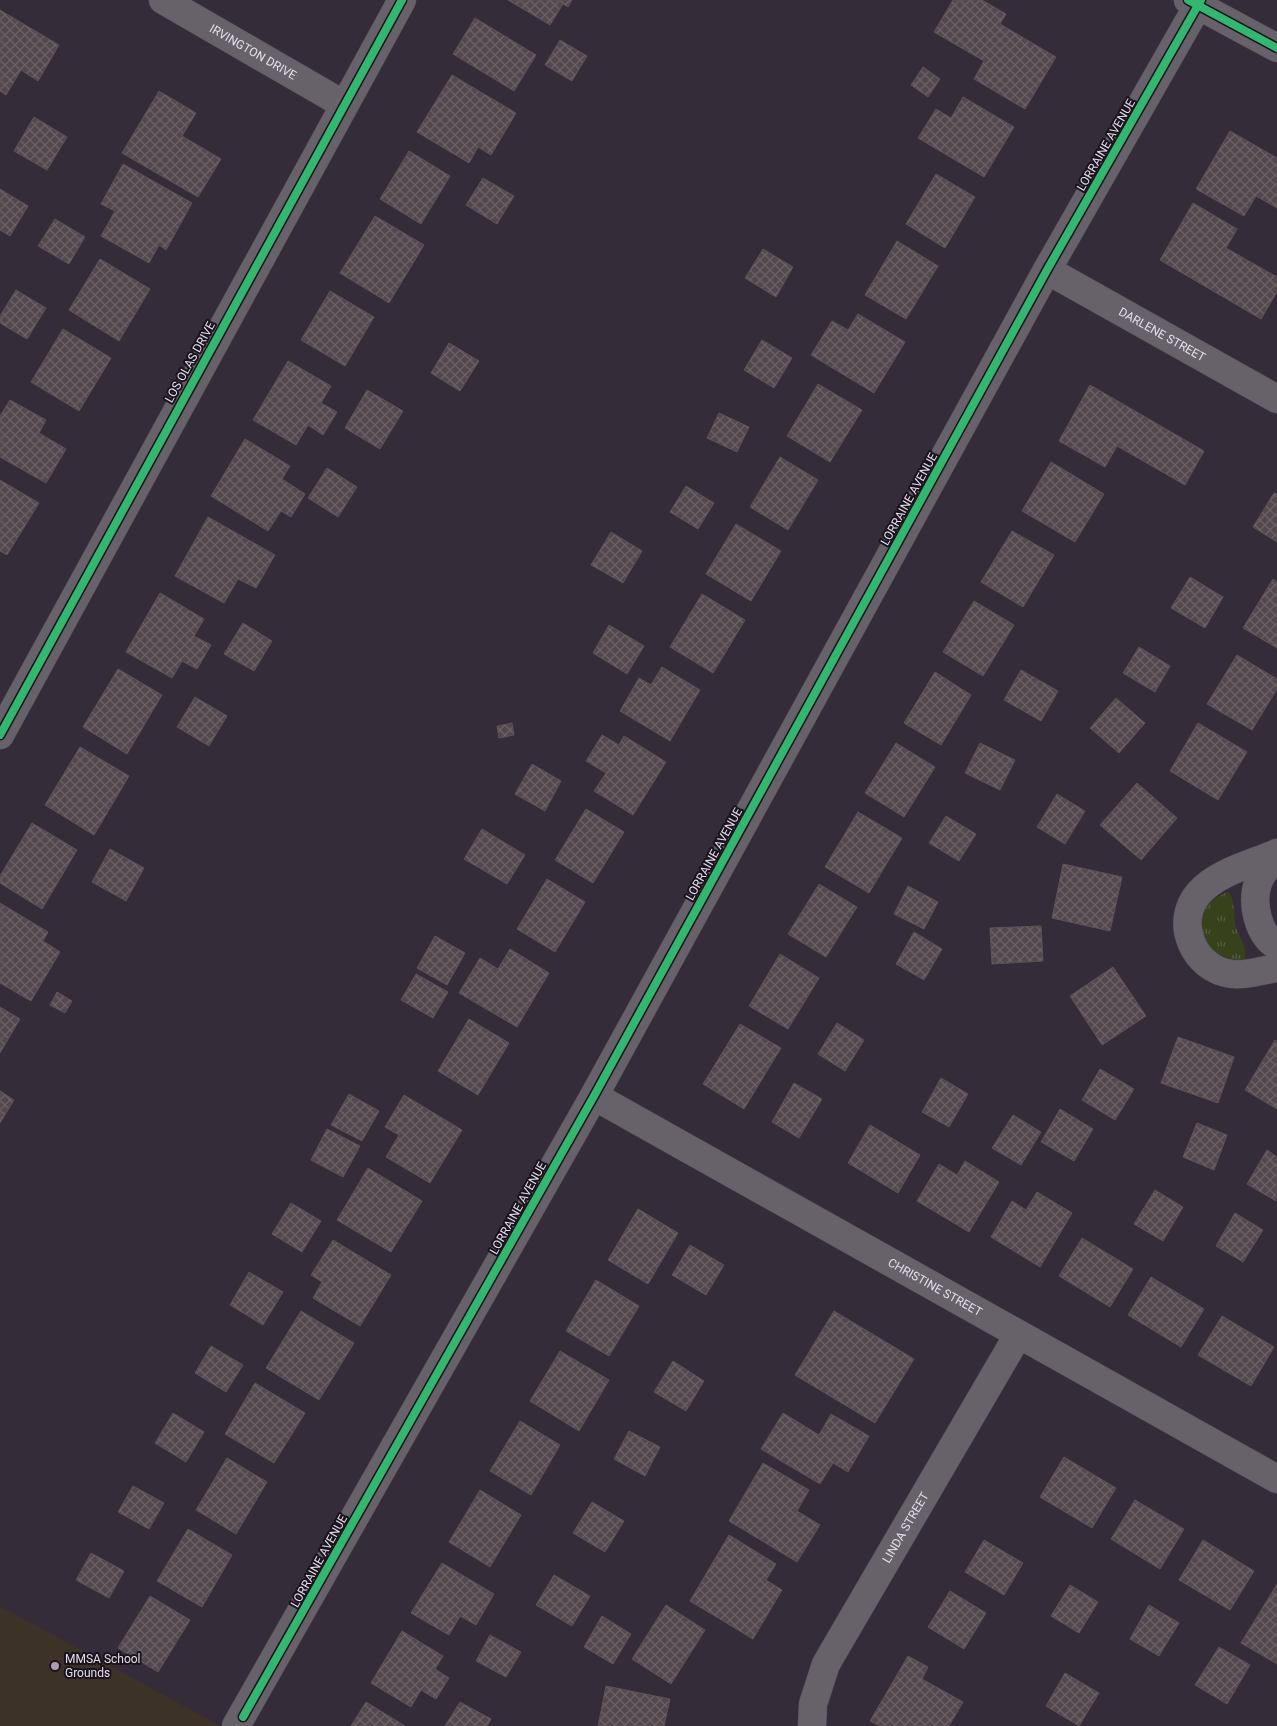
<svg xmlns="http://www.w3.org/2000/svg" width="1277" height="1726" viewBox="0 0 1277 1726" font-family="Roboto,sans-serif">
  <defs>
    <pattern id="grass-tufts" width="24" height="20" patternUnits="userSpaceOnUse" patternTransform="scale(1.25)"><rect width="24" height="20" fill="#37421d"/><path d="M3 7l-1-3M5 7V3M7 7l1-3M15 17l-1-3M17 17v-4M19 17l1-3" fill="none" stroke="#545d3e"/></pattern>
    <pattern id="building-cross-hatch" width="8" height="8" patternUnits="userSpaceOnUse" patternTransform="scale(1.25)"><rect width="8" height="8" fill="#52484d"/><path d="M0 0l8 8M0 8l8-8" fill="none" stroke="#6b6267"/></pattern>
  </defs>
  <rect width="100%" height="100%" fill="#342c38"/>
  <!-- education -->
  <path fill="#3d3227" d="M0,1606l221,120h-221z"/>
  <!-- grass -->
  <path fill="url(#grass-tufts)" d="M1228,892c8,8 5,24 8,35 2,9 14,23 8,33 -46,3 -61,-53 -16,-68z"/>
  <!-- building -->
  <path fill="url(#building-cross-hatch)" stroke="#5d5257" d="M508,0h64l-4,7 -5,-3 -13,21z
    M953,0h29l24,14 -6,10 56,33 -31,52 -51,-30 10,-18 -50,-29z
    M0,10l59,35 -21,36 -17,-11 -15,25 -6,-4z
    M475,18l61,37 -22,36 -61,-37z
    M560,40l27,16 -15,25 -27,-16z
    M923,67l17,12 -12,18 -17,-12z
    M452,75l64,38 -25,42 -13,-8 -9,16 -52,-31z
    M159,91l37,22 -14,23 39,23 -23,38 -76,-44z
    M963,97l51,30 -30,50 -66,-39 18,-29 15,9z
    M34,117l33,20 -20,33 -33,-19z
    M1230,131l47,27v50l-21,-12 -12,20 -48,-27z
    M409,151l41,25 -29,48 -41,-25z
    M123,164l69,39 -26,47 -7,-5 -10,18 -48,-27 14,-25 -14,-7z
    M936,174l39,23 -30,51 -39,-24z
    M483,178l31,18 -17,28 -31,-19z
    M0,189l28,17 -18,30 -10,-6z
    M1193,203l44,26 -11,19 51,29v15l-16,27 -101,-59z
    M375,216l49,29 -35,58 -49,-30z
    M55,219l30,18 -16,27 -31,-18z
    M897,241l41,25 -32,53 -41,-24z
    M763,249l30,18 -17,30 -31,-19z
    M100,259l50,30 -31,52 -50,-31z
    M16,290l30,18 -19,31 -27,-16v-7z
    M330,291l44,26 -29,49 -44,-26z
    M858,314l47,28 -31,51 -63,-38 21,-34 16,9z
    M63,329l48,29 -32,53 -48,-29z
    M762,340l30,18 -18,30 -30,-18z
    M449,343l30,18 -19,30 -29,-18z
    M288,361l43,25 -10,17 16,9 -14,23 -15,-10 -12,20 -43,-25z
    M818,384l44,26 -32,52 -43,-26z
    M1090,385l114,66 -19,34 -68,-39 -12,21 -46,-26z
    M367,390l36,21 -23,38 -35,-21z
    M10,400l36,20 -7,13 27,16 -20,34 -46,-26v-41z
    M719,413l30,14 -12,25 -30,-14z
    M245,439l45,27 -8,13 23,15 -14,23 -10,-6 -13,20 -57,-35z
    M780,457l38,23 -30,50 -38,-23z
    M1051,462l53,32 -29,48 -53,-31z
    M327,468l30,19 -19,30 -30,-19z
    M0,480l39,23 -32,52 -7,-4z
    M686,486l28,17 -16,26 -28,-17z
    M1274,493l3,1v48l-24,-15z
    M208,517l67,38 -19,33 -18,-9 -14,24 -49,-27z
    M736,524l45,27 -30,50 -45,-27z
    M1012,531l42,24 -31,52 -42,-25z
    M611,532l31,19 -19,32 -32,-18z
    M1190,577l33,20 -18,31 -34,-20z
    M1273,579l4,3v66l-34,-20z
    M160,593l44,26 -10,17 17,9 -14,24 -15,-8 -10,17 -46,-26z
    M702,594l43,26 -32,53 -43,-26z
    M974,601l40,24 -31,51 -40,-24z
    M243,623l29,18 -18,30 -30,-17z
    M609,625l35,21 -17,28 -34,-21z
    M1139,647l31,19 -15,26 -32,-19z
    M1237,655l40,24v10l-25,41 -45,-26z
    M662,667l38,23 -30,51 -50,-30 19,-33 12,7z
    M118,669l44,26 -35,59 -44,-27z
    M1021,670l37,21 -17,30 -37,-21z
    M935,672l36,23 -30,50 -37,-22z
    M195,697l32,19 -18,30 -32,-19z
    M1116,698l29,25 -26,30 -29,-25z
    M512,723l2,12 -15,3 -2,-12z
    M1198,723l49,29 -29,48 -48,-29z
    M602,735l17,10 5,-9 42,26 -33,53 -39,-24 12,-18 -20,-12z
    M896,743l39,24 -31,50 -39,-24z
    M980,743l35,17 -15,30 -35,-17z
    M80,747l49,29 -35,59 -49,-30z
    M532,764l29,17 -16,30 -30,-17z
    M1137,783l40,35 -36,42 -41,-35z
    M1057,794l28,17 -20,33 -28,-17z
    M586,809l38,23 -31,51 -38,-23z
    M858,812l44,26 -33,55 -44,-26z
    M946,816l30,18 -17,27 -30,-18z
    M32,823l45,27 -35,59 -42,-26v-7z
    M482,829l43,26 -18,29 -43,-25z
    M110,849l34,19 -18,33 -34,-19z
    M1063,864l59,13 -12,54 -58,-13z
    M547,879l38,23 -30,50 -38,-23z
    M819,884l38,23 -31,50 -38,-23z
    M908,886l30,16 -14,27 -30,-15z
    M0,903l48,29 -5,9 17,11 -29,49 -31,-18z
    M1041,926l2,35 -51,3 -2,-36z
    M914,932l28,17 -18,31 -28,-16z
    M435,936l30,17 -18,32 -30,-17z
    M510,949l39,24 -32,54 -58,-34 21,-35 18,11z
    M780,954l39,24 -31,51 -39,-23z
    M1113,967l33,49 -44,29 -32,-49z
    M416,974l32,18 -15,26 -32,-18z
    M57,992l15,9 -7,12 -15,-8z
    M0,1007l20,12 -20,34z
    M469,1019l40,24 -31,52 -40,-24z
    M837,1023l27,17 -19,31 -27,-17z
    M740,1024l41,24 -37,61 -41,-25z
    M1178,1037l56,20 -16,46 -57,-20z
    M1275,1040l2,1v68l-32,-19z
    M1100,1069l34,20 -19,31 -33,-20z
    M941,1078l27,16 -19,33 -27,-15z
    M794,1083l28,16 -23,39 -27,-16z
    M0,1091l14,9 -14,23z
    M349,1094l30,17 -17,30 -31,-16z
    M404,1095l58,35 -32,53 -44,-26 13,-22 -14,-8z
    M1060,1109l33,20 -19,32 -33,-19z
    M1013,1115l28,17 -20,33 -29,-17z
    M1197,1123l30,12 -13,35 -31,-13z
    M870,1125l50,30 -22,38 -50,-30z
    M327,1129l33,17 -17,31 -32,-17z
    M1267,1150l10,7 -1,44 -29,-17z
    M965,1161l34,21 -30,50 -52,-31 22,-37 18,11z
    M368,1168l54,33 -31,51 -54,-32z
    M1155,1190l28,17 -20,34 -29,-17z
    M1037,1192l35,21 -32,54 -49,-30 21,-36 14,9z
    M291,1203l30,18 -19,31 -30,-18z
    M638,1209l40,24 -30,51 -40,-24z
    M1235,1213l28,17 -20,32 -27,-16z
    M1082,1238l51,31 -23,38 -51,-31z
    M333,1240l58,35 -31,51 -47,-28 9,-16 -11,-7z
    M690,1245l34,20 -18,30 -34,-20z
    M249,1272l34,20 -20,33 -33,-20z
    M1151,1277l53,32 -23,38 -53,-32z
    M596,1280l43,26 -30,50 -43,-25z
    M301,1311l53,32 -35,57 -53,-32z
    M834,1311l80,48 -39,64 -80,-48z
    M1222,1316l52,31 -23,39 -53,-31z
    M211,1346l32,19 -17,27 -31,-19z
    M560,1351l49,29 -30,51 -49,-30z
    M673,1361l31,20 -18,30 -32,-19z
    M255,1383l50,30 -31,50 -49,-29z
    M173,1413l31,19 -18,30 -31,-19z
    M783,1413l36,22 12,-21 38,22 -21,36 -15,-9 -13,21 -59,-35z
    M520,1421l40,24 -29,50 -41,-24z
    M629,1431l31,16 -15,29 -31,-17z
    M1064,1457l52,31 -24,40 -52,-31z
    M227,1458l40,24 -31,52 -40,-24z
    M763,1463l46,27 -12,21 23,14 -23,37 -68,-41z
    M133,1486l31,17 -15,26 -31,-17z
    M480,1490l41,25 -31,52 -41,-25z
    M1135,1500l49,29 -24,40 -49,-30z
    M592,1502l32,19 -19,31 -32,-19z
    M188,1529l44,26 -30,52 -45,-26z
    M729,1535l47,29 -10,16 16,10 -29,49 -63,-38z
    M984,1540l39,23 -19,32 -39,-23z
    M1203,1540l51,31 -24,39 -51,-30z
    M91,1553l33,18 -15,27 -33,-18z
    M442,1563l52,31 -18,31 -16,-9 -11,19 -38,-22z
    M554,1575l36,21 -18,30 -36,-21z
    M1277,1584v80l-36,-21z
    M1070,1585l28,17 -19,31 -28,-17z
    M950,1591l36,22 -22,36 -36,-22z
    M150,1596l40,24 -32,52 -40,-24z
    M666,1605l39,25 -34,54 -39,-25z
    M1149,1605l30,18 -20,33 -29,-17z
    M602,1616l29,18 -18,30 -29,-17z
    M402,1631l41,25 -8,13 14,9 -13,21 -15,-9 -10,17 -40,-24z
    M490,1635l31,17 -15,25 -30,-16z
    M1219,1647l31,18 -23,39 -32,-19z
    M908,1656l20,11 -6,12 41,23 -14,24h-69l-10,-5z
    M1065,1673l34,20 -20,33 -33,-20z
    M606,1686l64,13 -6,27h-66z
    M366,1702l39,24h-54z
    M460,1702l31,17 -4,7h-42z"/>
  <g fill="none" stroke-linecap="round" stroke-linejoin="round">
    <defs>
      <g id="minor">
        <path id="s1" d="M163,0l180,104"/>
        <path d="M1188,0l89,48"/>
        <path id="s2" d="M1047,270l230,129"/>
        <path d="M0,735l402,-735"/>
        <path d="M1277,853c-25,11 -60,19 -78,40 -26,29 -5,77 33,81 14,2 31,-4 45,-6"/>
        <path d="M1277,853c-6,9 -15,19 -19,30 -7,20 0,52 19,63"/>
        <path id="s3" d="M594,1096l683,383"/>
        <path d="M236,1726l358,-630 453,-826 154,-270"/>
        <path id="s4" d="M812,1726l1,-22 13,-40 192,-329"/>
      </g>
    </defs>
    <!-- minor casing -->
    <use href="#minor" stroke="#504a54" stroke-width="29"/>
    <!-- minor -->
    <use href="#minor" stroke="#67616a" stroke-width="28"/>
    <defs>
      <path id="cycleway" d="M1188,0l89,48
        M0,735l402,-735
        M243,1717l351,-621 453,-826 154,-270"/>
    </defs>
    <!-- cycleway casing -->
    <use href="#cycleway" stroke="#19131d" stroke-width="11"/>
    <!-- cycleway -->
    <use href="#cycleway" stroke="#33b770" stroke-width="8"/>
  </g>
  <!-- markers -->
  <circle fill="#a89fac" stroke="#19131d" stroke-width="2" cx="55" cy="1666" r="5"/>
  <g text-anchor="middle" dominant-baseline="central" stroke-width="4" stroke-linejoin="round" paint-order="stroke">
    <!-- street labels -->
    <g font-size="12" fill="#e6ddeb" stroke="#19131d">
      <text stroke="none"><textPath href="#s1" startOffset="104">IRVINGTON DRIVE</textPath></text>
      <text transform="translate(1106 145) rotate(-60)">LORRAINE AVENUE</text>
      <text stroke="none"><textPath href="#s2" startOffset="132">DARLENE STREET</textPath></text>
      <text transform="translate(190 362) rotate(-61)">LOS OLAS DRIVE</text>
      <text transform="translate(909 499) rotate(-61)">LORRAINE AVENUE</text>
      <text transform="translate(714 854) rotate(-61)">LORRAINE AVENUE</text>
      <text transform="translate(518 1208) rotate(-61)">LORRAINE AVENUE</text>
      <text stroke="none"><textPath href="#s3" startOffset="391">CHRISTINE STREET</textPath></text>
      <text stroke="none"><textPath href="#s4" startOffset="222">LINDA STREET</textPath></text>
      <text transform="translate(319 1561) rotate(-61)">LORRAINE AVENUE</text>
    </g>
    <!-- poi labels -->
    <g font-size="12" fill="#e6ddeb" stroke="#19131d" text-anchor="start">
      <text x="65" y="1659">MMSA School<tspan x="65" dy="14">Grounds</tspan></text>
    </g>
  </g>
</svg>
